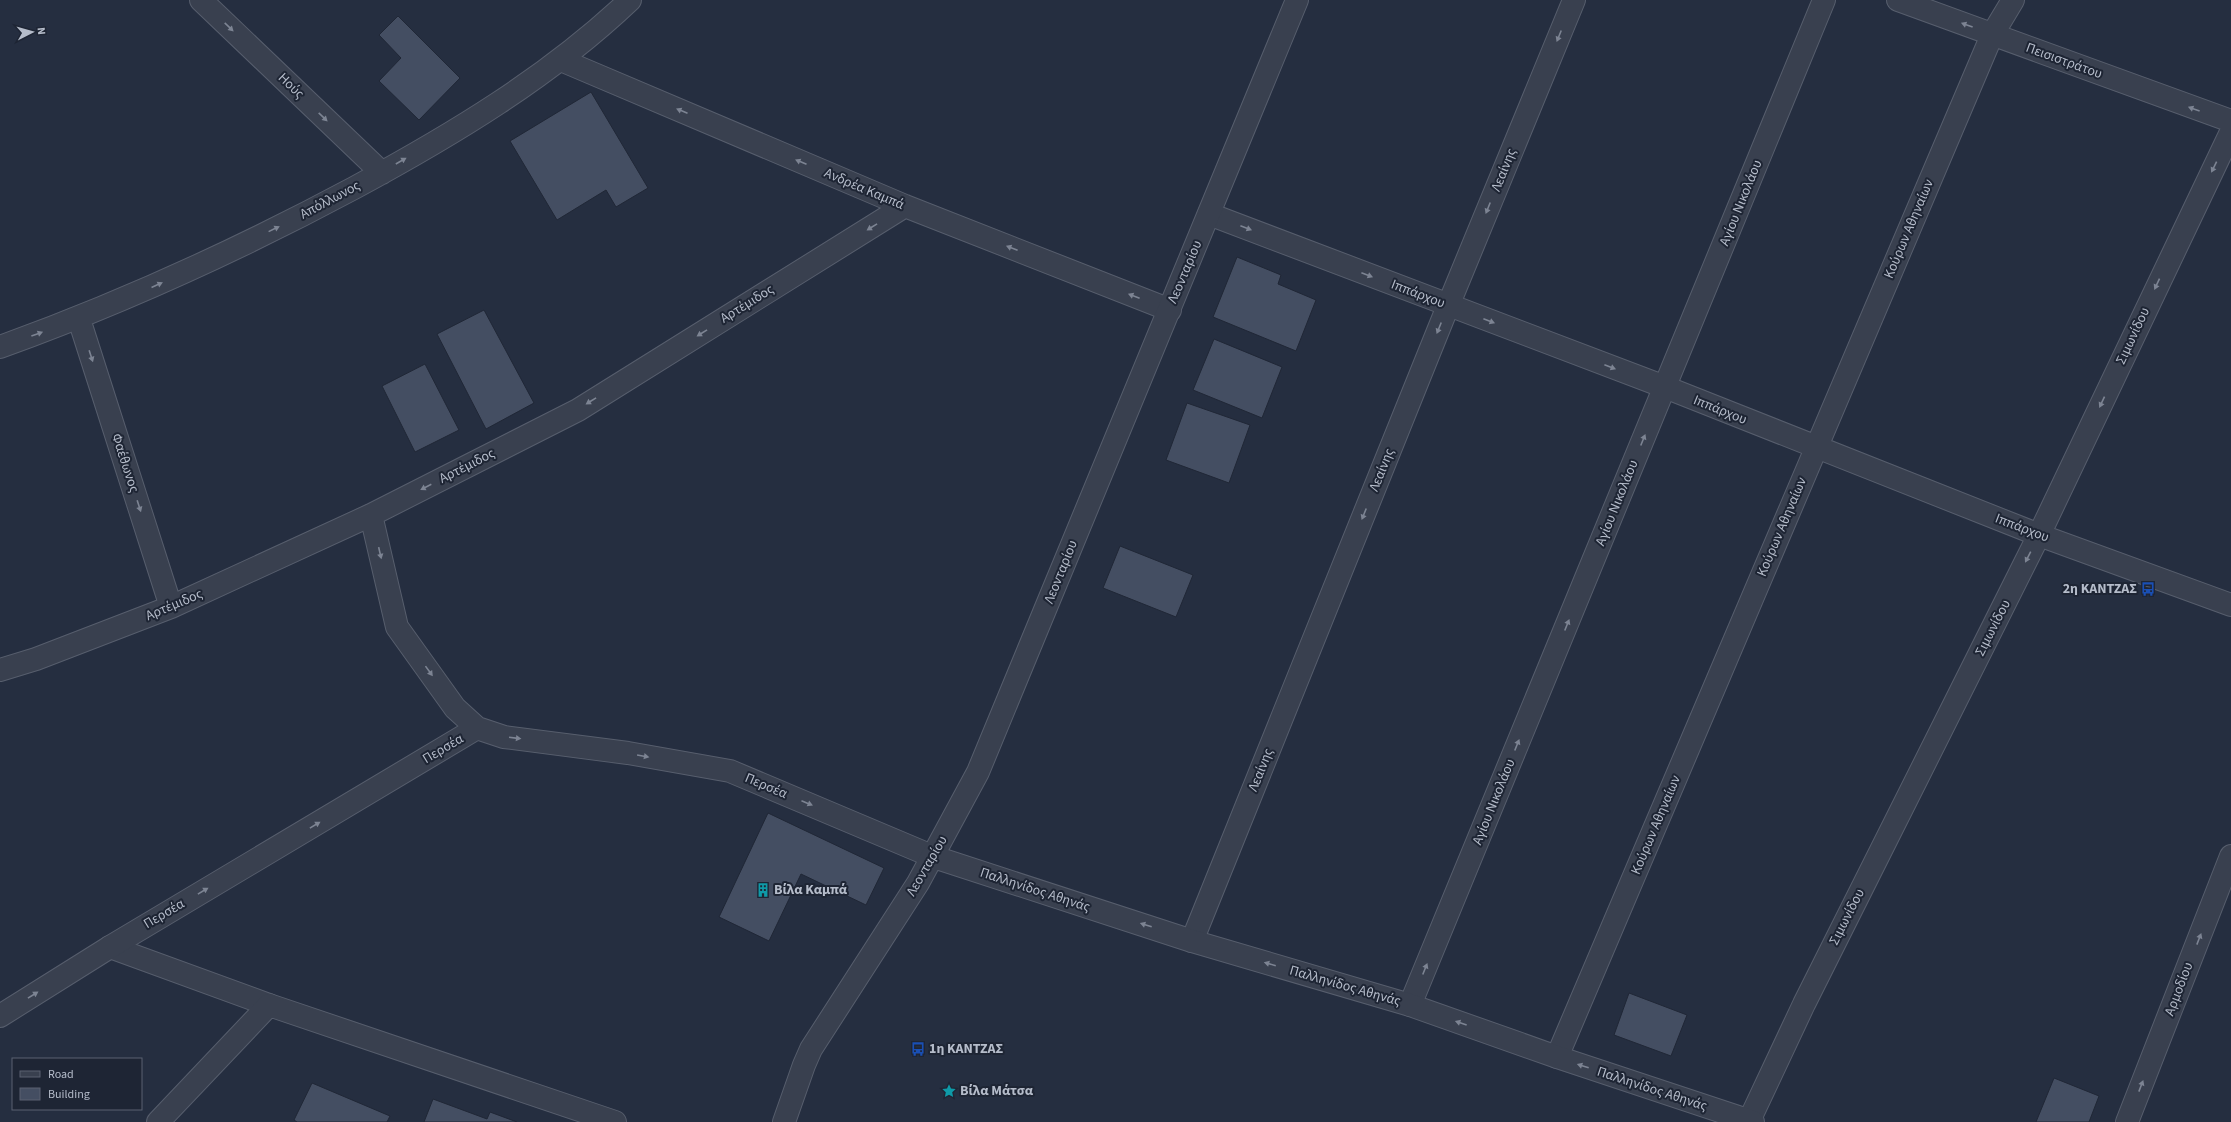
<svg xmlns="http://www.w3.org/2000/svg" width="2231" height="1122" viewBox="0 0 2231 1122" font-family="'Source Sans 3',sans-serif">
  <rect width="100%" height="100%" fill="#252e40"/>
  <!-- building -->
  <path fill="#444e62" stroke="#202736" d="M398,16l62,62 -41,42 -40,-39 22,-23 -22,-23z
    M591,92l57,96 -32,19 -10,-17 -49,30 -47,-79z
    M1237,257l44,18 -3,9 38,16 -20,51 -83,-34z
    M484,310l50,93 -48,26 -49,-95z
    M1214,339l68,28 -20,51 -69,-28z
    M425,364l34,66 -44,22 -33,-66z
    M1187,403l63,22 -21,58 -63,-23z
    M1120,546l73,29 -17,42 -73,-29z
    M768,813l116,55 -18,37 -65,-31 -32,67 -50,-24z
    M1629,993l58,22 -16,41 -57,-21z
    M2054,1078l45,18 -10,26h-53z
    M312,1083l78,33 -3,6h-90l-3,-2z
    M433,1099l54,20 3,-7 27,10h-93z"/>
  <g fill="none" stroke-linecap="round" stroke-linejoin="round">
    <defs>
      <path id="pedestrian" d="M110,947l159,58"/>
      <path id="minor" d="M201,0l181,173
        M1898,0l333,121
        M561,60l344,146 265,104
        M1209,214l456,173 374,148 192,70
        M79,319l92,288
        M0,347c122,-44 240,-98 354,-159 98,-53 195,-111 276,-188
        M371,515l26,112 58,81 22,20 27,9 124,16 102,18 204,86
        M0,670l36,-11 135,-52 200,-92 207,-105 327,-204
        M1192,941l256,-635 126,-306
        M1410,1005l414,-1005
        M0,1016l110,-69 367,-219
        M1557,1057l435,-1022 21,-35
        M1749,1121l55,-117 235,-469 192,-403
        M158,1122l111,-117 346,117
        M2127,1122l104,-266"/>
      <path id="tertiary" d="M934,857l258,84 218,64 147,52 196,65
        M784,1122l20,-57 7,-16 107,-166 60,-111 319,-772"/>
    </defs>
    <!-- pedestrian casing -->
    <use href="#pedestrian" stroke="#575e6d" stroke-width="24"/>
    <!-- minor casing -->
    <use href="#minor" stroke="#575e6d" stroke-width="24"/>
    <!-- tertiary casing -->
    <use href="#tertiary" stroke="#575e6d" stroke-width="24"/>
    <!-- pedestrian -->
    <use href="#pedestrian" stroke="#39404f" stroke-width="22"/>
    <!-- minor -->
    <use href="#minor" stroke="#39404f" stroke-width="22"/>
    <!-- tertiary -->
    <use href="#tertiary" stroke="#39404f" stroke-width="22"/>
  </g>
  <!-- one-way arrows -->
  <defs><path id="oneway-solid" d="M-6-.8H1V-3.2L6.5 0L1 3.2V.8H-6Z"/></defs>
  <g fill="#7d8493">
    <use href="#oneway-solid" transform="translate(1967 25) rotate(-160)"/>
    <use href="#oneway-solid" transform="translate(229 27) rotate(44)"/>
    <use href="#oneway-solid" transform="translate(1559 36) rotate(112)"/>
    <use href="#oneway-solid" transform="translate(2194 109) rotate(-160)"/>
    <use href="#oneway-solid" transform="translate(682 111) rotate(-157)"/>
    <use href="#oneway-solid" transform="translate(323 117) rotate(44)"/>
    <use href="#oneway-solid" transform="translate(401 161) rotate(-30)"/>
    <use href="#oneway-solid" transform="translate(801 162) rotate(-157)"/>
    <use href="#oneway-solid" transform="translate(2214 167) rotate(116)"/>
    <use href="#oneway-solid" transform="translate(1488 208) rotate(112)"/>
    <use href="#oneway-solid" transform="translate(872 227) rotate(148)"/>
    <use href="#oneway-solid" transform="translate(1246 228) rotate(21)"/>
    <use href="#oneway-solid" transform="translate(274 229) rotate(-26)"/>
    <use href="#oneway-solid" transform="translate(1012 248) rotate(-159)"/>
    <use href="#oneway-solid" transform="translate(1367 275) rotate(21)"/>
    <use href="#oneway-solid" transform="translate(2157 284) rotate(115)"/>
    <use href="#oneway-solid" transform="translate(157 285) rotate(-24)"/>
    <use href="#oneway-solid" transform="translate(1134 296) rotate(-159)"/>
    <use href="#oneway-solid" transform="translate(1489 321) rotate(21)"/>
    <use href="#oneway-solid" transform="translate(1439 328) rotate(112)"/>
    <use href="#oneway-solid" transform="translate(702 333) rotate(148)"/>
    <use href="#oneway-solid" transform="translate(37 334) rotate(-20)"/>
    <use href="#oneway-solid" transform="translate(91 356) rotate(72)"/>
    <use href="#oneway-solid" transform="translate(1610 367) rotate(21)"/>
    <use href="#oneway-solid" transform="translate(591 401) rotate(148)"/>
    <use href="#oneway-solid" transform="translate(2102 402) rotate(115)"/>
    <use href="#oneway-solid" transform="translate(1643 440) rotate(-68)"/>
    <use href="#oneway-solid" transform="translate(426 487) rotate(153)"/>
    <use href="#oneway-solid" transform="translate(139 506) rotate(72)"/>
    <use href="#oneway-solid" transform="translate(1364 514) rotate(112)"/>
    <use href="#oneway-solid" transform="translate(380 553) rotate(77)"/>
    <use href="#oneway-solid" transform="translate(2028 557) rotate(117)"/>
    <use href="#oneway-solid" transform="translate(1567 625) rotate(-68)"/>
    <use href="#oneway-solid" transform="translate(429 671) rotate(54)"/>
    <use href="#oneway-solid" transform="translate(515 738) rotate(7)"/>
    <use href="#oneway-solid" transform="translate(1517 745) rotate(-68)"/>
    <use href="#oneway-solid" transform="translate(643 756) rotate(10)"/>
    <use href="#oneway-solid" transform="translate(807 803) rotate(23)"/>
    <use href="#oneway-solid" transform="translate(315 825) rotate(-31)"/>
    <use href="#oneway-solid" transform="translate(203 891) rotate(-31)"/>
    <use href="#oneway-solid" transform="translate(1146 925) rotate(-162)"/>
    <use href="#oneway-solid" transform="translate(2199 939) rotate(-69)"/>
    <use href="#oneway-solid" transform="translate(1270 964) rotate(-164)"/>
    <use href="#oneway-solid" transform="translate(1425 969) rotate(-68)"/>
    <use href="#oneway-solid" transform="translate(33 995) rotate(-32)"/>
    <use href="#oneway-solid" transform="translate(1461 1023) rotate(-161)"/>
    <use href="#oneway-solid" transform="translate(1583 1066) rotate(-162)"/>
    <use href="#oneway-solid" transform="translate(2141 1086) rotate(-69)"/>
  </g>
  <!-- icons -->
  <defs>
    <symbol id="bus-bare" viewBox="-9 -9 18 18"><path d="M-5-6H5V4H4V6H2V4H-2V6H-4V4H-5ZM-3.5-4V0h7V-4ZM-3.5 1.2v1.5H-2V1.2ZM2 1.2v1.5H3.5V1.2Z" fill="#1a4fb4" stroke="#1e2534" stroke-width="2.5" paint-order="stroke"/></symbol>
    <symbol id="building-bare" viewBox="-9 -9 18 18"><path d="M-4-6H4V6H1V3H-1V6H-4ZM-2.5-4.3h1.7v1.8h-1.7ZM.8-4.3h1.7v1.8H.8ZM-2.5-1h1.7V.8h-1.7ZM.8-1h1.7V.8H.8Z" fill="#0f9aa8" stroke="#1e2534" stroke-width="2.5" paint-order="stroke"/></symbol>
    <symbol id="sight-bare" viewBox="-9 -9 18 18"><path d="M0-6L1.8-2.2L6-1.7L2.9 1.2L3.7 5.4L0 3.3L-3.7 5.4L-2.9 1.2L-6-1.7L-1.8-2.2Z" fill="#0f9aa8" stroke="#1e2534" stroke-width="2.5" paint-order="stroke"/></symbol>
  </defs>
  <g fill-rule="evenodd">
    <use href="#bus-bare" x="2138" y="579" width="20" height="20"/>
    <use href="#building-bare" x="753" y="880" width="20" height="20"/>
    <use href="#bus-bare" x="908" y="1039" width="20" height="20"/>
    <use href="#sight-bare" x="939" y="1081" width="20" height="20"/>
  </g>
  <g text-anchor="middle" dominant-baseline="central" stroke-width="4" stroke-linejoin="round" paint-order="stroke">
    <!-- street labels -->
    <g font-size="14" fill="#b5bcca" stroke="#1e2534">
      <text transform="translate(2064 61) rotate(20)">Πεισιστράτου</text>
      <text transform="translate(291 86) rotate(44)">Ηούς</text>
      <text transform="translate(1504 170) rotate(-68)">Λεαίνης</text>
      <text transform="translate(864 189) rotate(23)">Ανδρέα Καμπά</text>
      <text transform="translate(330 200) rotate(-28)">Απόλλωνος</text>
      <text transform="translate(1741 203) rotate(-68)">Αγίου Νικολάου</text>
      <text transform="translate(1909 229) rotate(-67)">Κούρων Αθηναίων</text>
      <text transform="translate(1185 272) rotate(-67)">Λεονταρίου</text>
      <text transform="translate(1418 294) rotate(21)">Ιππάρχου</text>
      <text transform="translate(747 304) rotate(-32)">Αρτέμιδος</text>
      <text transform="translate(2133 336) rotate(-65)">Σιμωνίδου</text>
      <text transform="translate(1720 410) rotate(22)">Ιππάρχου</text>
      <text transform="translate(125 463) rotate(72)">Φαέθωνος</text>
      <text transform="translate(467 466) rotate(-27)">Αρτέμιδος</text>
      <text transform="translate(1382 470) rotate(-68)">Λεαίνης</text>
      <text transform="translate(1617 503) rotate(-68)">Αγίου Νικολάου</text>
      <text transform="translate(1782 527) rotate(-67)">Κούρων Αθηναίων</text>
      <text transform="translate(2022 528) rotate(21)">Ιππάρχου</text>
      <text transform="translate(1061 572) rotate(-68)">Λεονταρίου</text>
      <text transform="translate(174 605) rotate(-23)">Αρτέμιδος</text>
      <text transform="translate(1993 628) rotate(-63)">Σιμωνίδου</text>
      <text transform="translate(443 749) rotate(-31)">Περσέα</text>
      <text transform="translate(1261 770) rotate(-68)">Λεαίνης</text>
      <text transform="translate(766 786) rotate(23)">Περσέα</text>
      <text transform="translate(1494 802) rotate(-68)">Αγίου Νικολάου</text>
      <text transform="translate(1656 825) rotate(-67)">Κούρων Αθηναίων</text>
      <text transform="translate(927 866) rotate(-60)">Λεονταρίου</text>
      <text transform="translate(1035 890) rotate(18)">Παλληνίδος Αθηνάς</text>
      <text transform="translate(164 914) rotate(-31)">Περσέα</text>
      <text transform="translate(1847 917) rotate(-63)">Σιμωνίδου</text>
      <text transform="translate(1345 986) rotate(16)">Παλληνίδος Αθηνάς</text>
      <text transform="translate(2179 989) rotate(-69)">Αρμοδίου</text>
      <text transform="translate(1652 1089) rotate(18)">Παλληνίδος Αθηνάς</text>
    </g>
    <!-- poi labels -->
    <g font-size="14" font-weight="bold" fill="#b5bcca" stroke="#1e2534" text-anchor="start">
      <text x="2137" y="589" text-anchor="end">2η ΚΑΝΤΖΑΣ</text>
      <text x="774" y="890">Βίλα Καμπά</text>
      <text x="929" y="1049">1η ΚΑΝΤΖΑΣ</text>
      <text x="960" y="1091">Βίλα Μάτσα</text>
    </g>
  </g>
  <!-- legend -->
  <rect x="12" y="1058" width="130" height="52" fill="#1e2534" stroke="#5a6170"/>
  <rect x="20" y="1071" width="20" height="6" fill="#39404f" stroke="#5a6170"/>
  <text x="48" y="1078" font-size="12" fill="#b5bcca">Road</text>
  <rect x="20" y="1088" width="20" height="12" fill="#444e62" stroke="#5a6170"/>
  <text x="48" y="1098" font-size="12" fill="#b5bcca">Building</text>
  <!-- north arrow -->
  <g transform="translate(32 32) rotate(84)" stroke="#1e2534" stroke-width="3" paint-order="stroke">
  <path d="M0-3L7 15L0 10L-7 15Z" fill="#b5bcca"/>
  <text y="-6" font-size="11" font-weight="bold" text-anchor="middle" fill="#b5bcca">N</text>
  </g>
</svg>
